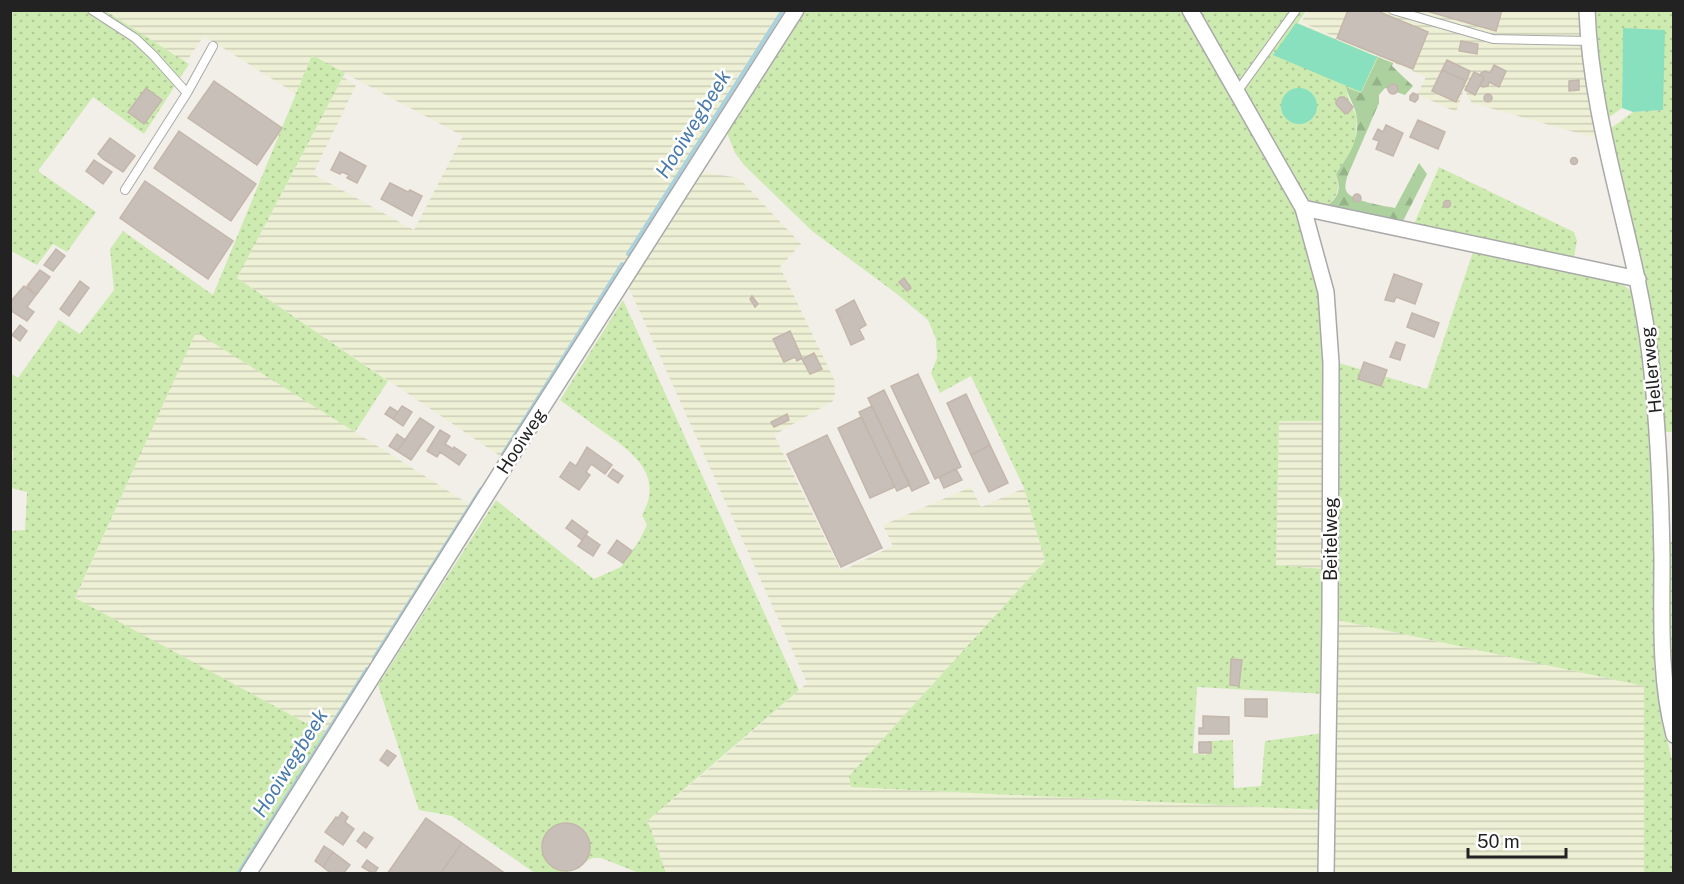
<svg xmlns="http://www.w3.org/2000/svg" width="1684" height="884" viewBox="0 0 1684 884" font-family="'Public Sans',sans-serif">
  <defs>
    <pattern id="farmland-rules" width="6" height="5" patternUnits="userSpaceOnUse" patternTransform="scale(1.5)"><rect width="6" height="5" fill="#eef0d5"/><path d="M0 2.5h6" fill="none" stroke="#ccceb7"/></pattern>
    <pattern id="grass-dots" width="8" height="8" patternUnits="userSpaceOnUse" patternTransform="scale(1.5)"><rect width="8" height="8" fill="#cdebb0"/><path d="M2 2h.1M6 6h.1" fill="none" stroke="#b0c997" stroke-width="1.8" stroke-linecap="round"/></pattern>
    <pattern id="forest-firs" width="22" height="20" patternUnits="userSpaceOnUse" patternTransform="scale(1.5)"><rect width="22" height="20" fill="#add19e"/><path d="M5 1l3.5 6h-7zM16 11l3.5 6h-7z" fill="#95b388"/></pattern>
  </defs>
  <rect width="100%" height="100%" fill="#f2efe9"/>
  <!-- farmland -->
  <path fill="url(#farmland-rules)" d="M1309,10l272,1 18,128 -127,-36 -8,-13 -8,22 -39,-18 9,-17 -125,-55z
    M106,11h675l-136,222 -142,225 -266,-180 106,-201 13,8 -43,89 101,56 49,-94 -151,-80 -16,38 -92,-58 -18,26z
    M703,172l36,6 62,66 -21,23 54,112 1,14 -2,8 -59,34 67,136 52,-25 -10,-21 88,-38 10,20 43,-19 21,73 -196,215 2,11 470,23v63h-655l-17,-49 -3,-2 84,-71 77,-68 -177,-393 -1,-3z
    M196,331l276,175 -144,229 -253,-136z
    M1279,420l47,1 -1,148 -49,-4z
    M1333,619l312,67 -1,187 -314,1z"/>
  <!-- grass -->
  <path fill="url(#grass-dots)" d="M11,11h95l83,53 -45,70 -51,-37 -55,74 58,41 -29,40 -14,-8 -16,21 -26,-14z
    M805,11h379l112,198 28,99 2,113h-47l-3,144 49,4 -1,125 -127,-7 -4,66 13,2 2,-14 25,-1 1,48 27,-2 4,-45 58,-8 -2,77 -470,-23 -2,-11 196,-215 -21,-73 -53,-112 -31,17 -9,-20 6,-15 -1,-19 -8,-19 -31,-26 -85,-63 -68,-66 -9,-12 -8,-20z
    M1200,11h106l-8,12 80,34 -17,36 -15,-6 2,10 9,20 -2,30 -19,27c5,16 1,24 -12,34l-15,-7z
    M1595,11h78v421h-10l-53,-303 23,-17 30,-2 -40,-81 -1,79 -14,10 -11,-64z
    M312,55l33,18 -108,205 151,103 -33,51 -159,-100 -121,266 253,137 -88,138h-229v-309l1,-33 13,-1 2,-38 -16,-4 2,-37 -3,-1v-77l8,5 41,-58 21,14 34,-44 -4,-41 13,-18 90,64z
    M1439,167l135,65 3,9 -3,15 -7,3 -154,-33z
    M1473,252l147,30 11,9 3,9 12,77 10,157 -2,131 7,49 12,50v109h-29v-187l-311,-67 3,-257 91,27z
    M623,300l176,390 -153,132 3,2 17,49h-27l-38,-15h-9l-26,15h-31l-83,-57 -33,-6 -41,-125 118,-185 98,79 27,-12 18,-26 8,-16 -5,-10c22,-39 -8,-62 -37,-82 -15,-11 -30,-22 -45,-33z
    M1669,542h5l-1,162 -5,-36z"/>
  <!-- forest -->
  <path fill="url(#forest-firs)" d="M1378,57l15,6 -1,3 21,20 -8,9 -20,-7 -6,7v8l-32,74c-1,5 -3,11 0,15 5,9 37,14 48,16l24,-45 8,11 -26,51 -76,-17c13,-11 17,-17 11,-34 13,-19 23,-32 21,-56 -1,-11 -9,-21 -11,-31l15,6z"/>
  <!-- pitch -->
  <path fill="#88e0be" d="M1296,23l81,34 -16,35 -88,-37z
    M1623,28l42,2 -2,80 -30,2 -11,-4z
    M1281 106a18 18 0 1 1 36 0a18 18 0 1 1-36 0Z"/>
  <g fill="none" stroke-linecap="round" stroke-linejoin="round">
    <!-- stream -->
    <path stroke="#aad3df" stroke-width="4" d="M628,254l155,-244
      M503,454l119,-190
      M374,658l107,-169
      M238,874l129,-205"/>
  </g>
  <!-- building -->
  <path fill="#c7bfb8" stroke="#c4b6ab" stroke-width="1.5" d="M1348,10h27l53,22 -15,37 -76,-31z
    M1423,10h79l-6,21z
    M1461,41l17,3 -1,10 -18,-3z
    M1447,60l23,11 -4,10 -24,-11z
    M1494,65l12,6 -7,16 -10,-5 -1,4 -5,1 -3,-1 4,-9 -4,-2 1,-2 4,-2 5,2z
    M1442,70l24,11 -10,21 -24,-11z
    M1474,72l10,5 -9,18 -10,-5z
    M1579,80v10l-10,1v-10z
    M214,81l68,47 -25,37 -69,-47z
    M1388 89a5 5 0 1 1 10 0a5 5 0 1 1-10 0Z
    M146,88l16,12 -18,24 -16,-12z
    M1413,93l5,2v4l-3,3 -5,-2v-4z
    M1484 98a4 4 0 1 1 8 0a4 4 0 1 1-8 0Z
    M1340,97h4l9,10 -5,6 -3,1 -9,-10v-3z
    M1418,120l27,12 -7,17 -28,-12z
    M1386,125l17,8 -10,23 -17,-7 3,-8 -6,-2 5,-10 5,3z
    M179,131l77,53 -25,37 -77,-53z
    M110,138l25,18 -12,16 -20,-13 -5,-5z
    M340,152l26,14 -9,17 -10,-5 2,-3 -7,-3 -2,2 -9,-4z
    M1570.5 161a3.5 3.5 0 1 1 7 0a3.5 3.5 0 1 1-7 0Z
    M94,160l18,12 -9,12 -17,-13z
    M145,181l88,60 -25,38 -88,-61z
    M390,183l18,9 2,-2 12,6 -10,20 -31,-17z
    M1353 198a4 4 0 1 1 8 0a4 4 0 1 1-8 0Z
    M1443.5 204a3.5 3.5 0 1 1 7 0a3.5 3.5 0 1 1-7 0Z
    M56,249l9,7 -12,15 -9,-6z
    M40,270l10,7 -14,18 -9,-9z
    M1394,274l28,10 -7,20 -19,-7 -2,5 -9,-2z
    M904,278l7,10 -4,3 -8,-9z
    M80,281l9,7 -20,28 -9,-7z
    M24,286l12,9 -9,12 7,5 -7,9 -17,-11v-8z
    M752,296l6,8 -3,3 -5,-8z
    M854,300l12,25 -7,4 5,10 -13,6 -15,-35z
    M1412,313l27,10 -5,14 -27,-10z
    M20,325l7,6 -7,10 -8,-6z
    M790,331l12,27 -5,3 -2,-4 -11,5 -11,-23z
    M1396,342l9,3 -5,15 -10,-3z
    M814,353l8,16 -12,5 -8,-15z
    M1364,362l23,8 -6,16 -23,-7z
    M918,374l43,93 -26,12 -44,-93z
    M884,390l45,93 -17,8 -44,-93z
    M966,394l24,51 -19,10 -24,-52z
    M402,406l10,6 -9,14 -10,-7z
    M872,406l38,79 -13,6 -38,-79z
    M390,407l8,5 -5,7 -8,-5z
    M787,414l2,6 -15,7 -3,-5z
    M861,417l34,70 -25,11 -32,-70z
    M420,418l14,9 -23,33 -14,-9z
    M440,430l10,6 -5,8 8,5 1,-2 12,8 -7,10 -19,-13 -3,5 -10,-6z
    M397,434l8,6 -8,11 -8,-5z
    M827,435l55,113 -41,19 -54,-113z
    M990,445l18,38 -19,9 -18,-37z
    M587,447l25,18 -7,9 -14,-10 -5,8 4,3 -11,15 -19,-13 10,-15 6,4z
    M613,469l10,7 -5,7 -10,-7z
    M956,469l6,11 -18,8 -5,-11z
    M572,520l16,12 -6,8 -16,-12z
    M586,535l14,10 -7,11 -15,-10z
    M617,540l15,11 -9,12 -15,-10z
    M1231,659l11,1 -3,26 -9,-1z
    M1245,699h22v18l-22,-1z
    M1203,716l26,1v17h-30v-6h4z
    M1199,742h12v11h-12z
    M387,750l9,6 -8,10 -8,-6z
    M342,812l6,5 -3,5 9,7 -11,16 -18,-13 11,-15 2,1z
    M426,818l36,25 -22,31h-53z
    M542 847a24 24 0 1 1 48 0a24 24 0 1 1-48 0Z
    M364,832l9,6 -7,10 -9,-7z
    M462,843l44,31h-66z
    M324,846l9,6 -10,15 -8,-6z
    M333,852l17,13 -7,9h-11l-9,-7z
    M367,860l11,8 -4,6 -12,-7z"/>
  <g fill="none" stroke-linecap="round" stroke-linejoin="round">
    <defs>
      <path id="lane" d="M92,10l43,28 18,17 34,38 -62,97
        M1393,10l100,29 96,2
        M1237,92l59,-82
        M187,93l26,-47"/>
      <path id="street" d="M1190,10l113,198 335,71
        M1587,10c4,118 49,229 63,345 8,67 11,136 12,204 0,59 -3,119 12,176
        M1303,208l23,84 5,71 -1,256 -4,255
        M248,874l260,-413 288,-451"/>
    </defs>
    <!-- lane casing -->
    <use href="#lane" stroke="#a9a9a9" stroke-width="10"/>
    <!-- street casing -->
    <use href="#street" stroke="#a9a9a9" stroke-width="18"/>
    <!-- lane -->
    <use href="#lane" stroke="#fff" stroke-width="8"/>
    <!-- street -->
    <use href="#street" stroke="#fff" stroke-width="15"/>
  </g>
  <g text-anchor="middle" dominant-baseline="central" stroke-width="5" stroke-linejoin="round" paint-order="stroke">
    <!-- street labels -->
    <g font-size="18" fill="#222" stroke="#fff">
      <text transform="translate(1651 370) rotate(-96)">Hellerweg</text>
      <text transform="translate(521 441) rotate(-57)">Hooiweg</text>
      <text transform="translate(1330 539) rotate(-90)">Beitelweg</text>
    </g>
    <!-- water labels -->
    <g font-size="20" font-style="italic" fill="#4a7aab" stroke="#fff">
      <text transform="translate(693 124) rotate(-58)">Hooiwegbeek</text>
      <text transform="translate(290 763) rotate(-58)">Hooiwegbeek</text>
    </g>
  </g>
  <!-- border -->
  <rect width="1684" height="884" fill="none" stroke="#222222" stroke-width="24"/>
  <!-- scale -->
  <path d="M1468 848v9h98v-9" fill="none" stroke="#222222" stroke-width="3"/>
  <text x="1477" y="848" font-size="18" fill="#222222" stroke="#ffffff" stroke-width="4.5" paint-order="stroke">50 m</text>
</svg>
